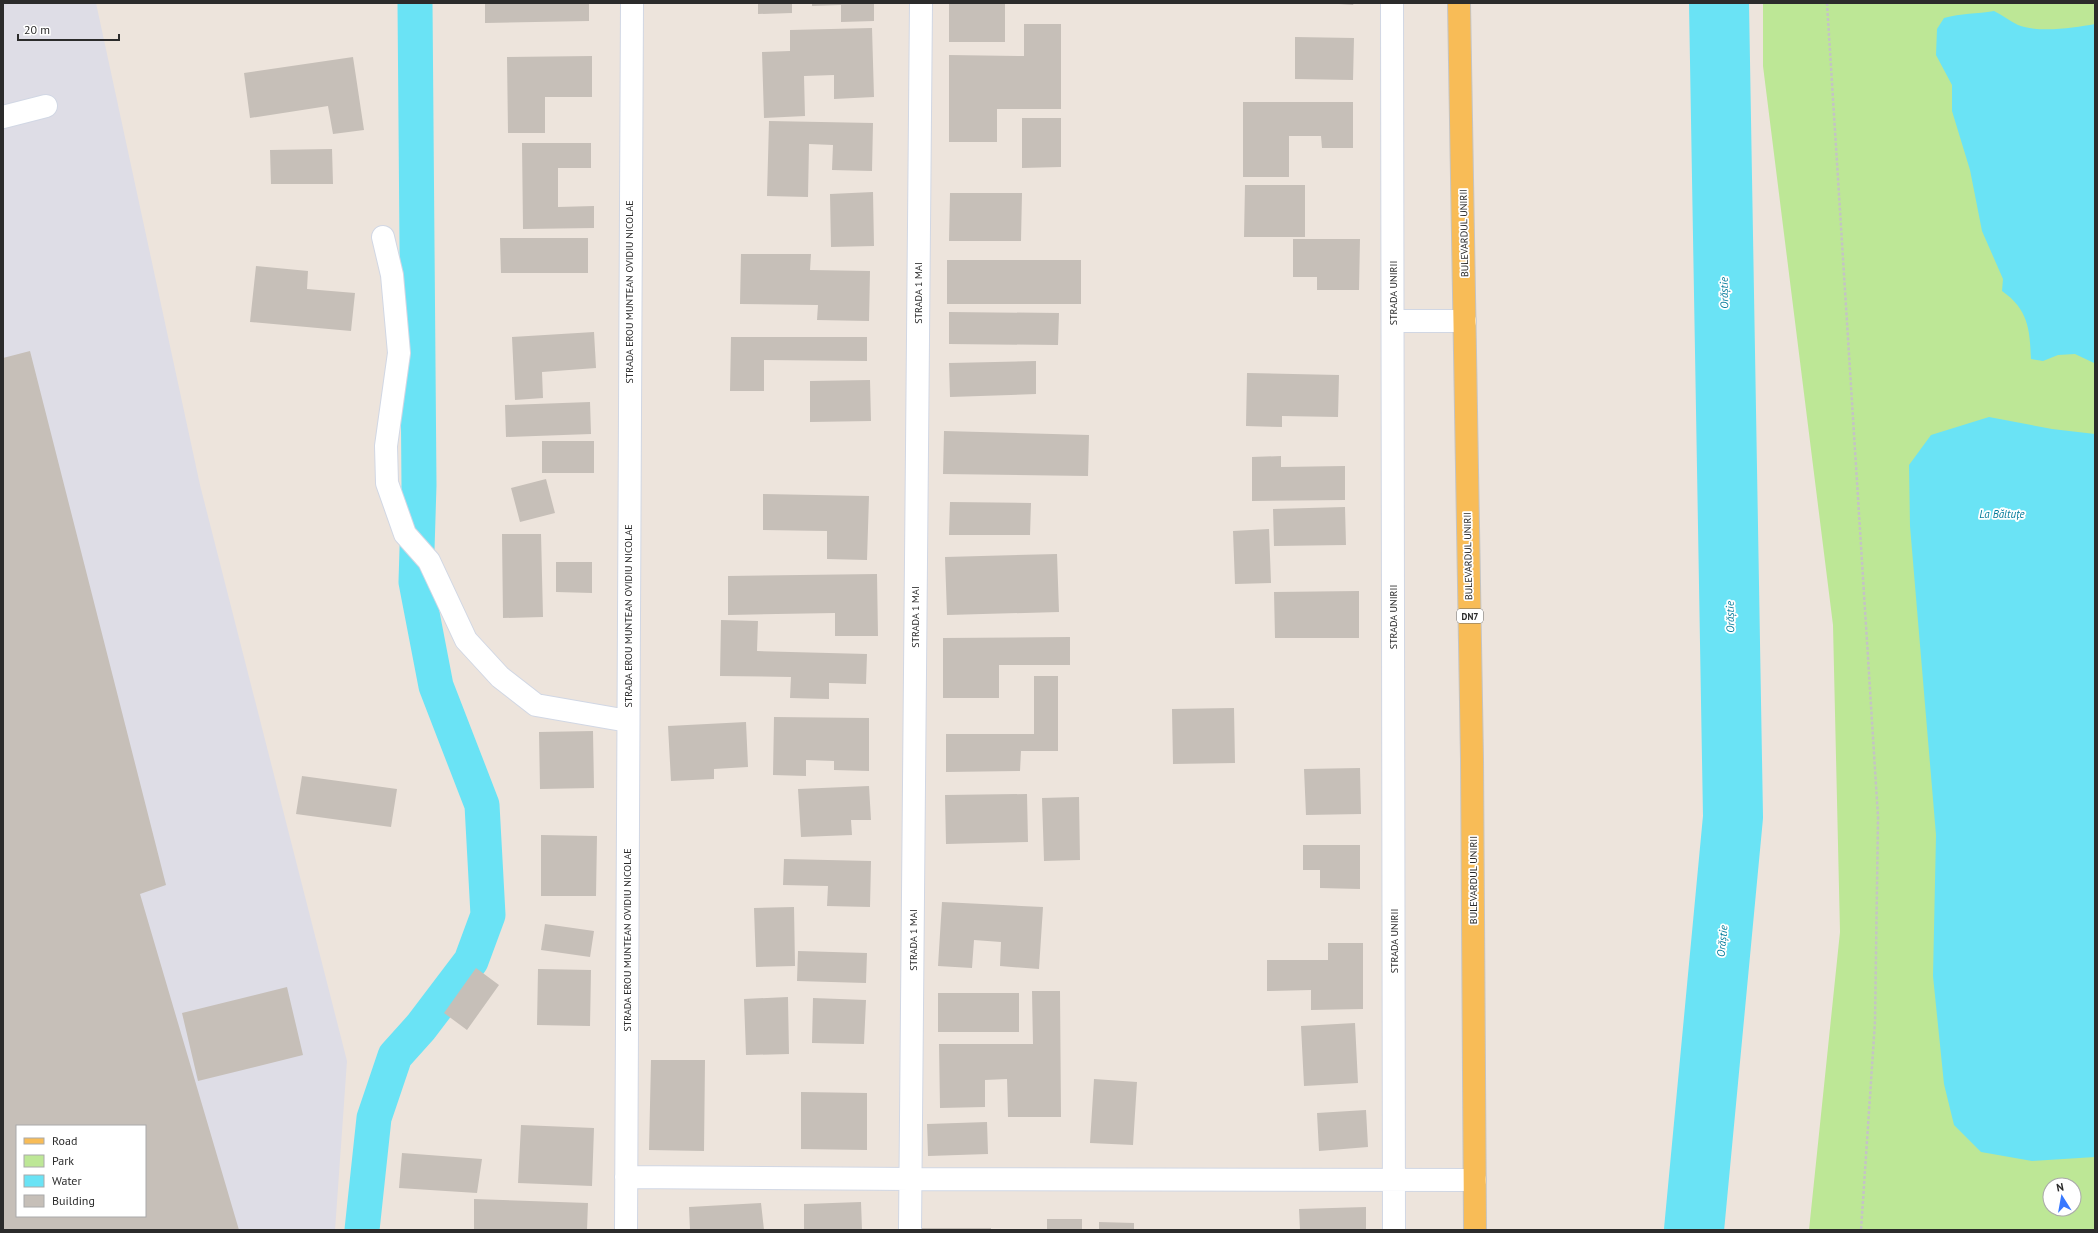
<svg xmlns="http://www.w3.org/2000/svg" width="2098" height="1233" viewBox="0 0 2098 1233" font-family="'PT Sans',sans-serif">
  <rect width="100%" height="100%" fill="#ede4dc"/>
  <!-- industrial -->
  <path fill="#dedde6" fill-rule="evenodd" d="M3,3h93l104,482 147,576 -12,169h-332zM17,1126h128v90h-128z"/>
  <!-- green -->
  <path fill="#bde796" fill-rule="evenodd" d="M1763,3h332v1227h-286l31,-298 -7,-307 -70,-559zM2050,1185h24v24h-24z"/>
  <!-- water -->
  <path fill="#6ae3f5" d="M1994,11c8,4 16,10 24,14 20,8 56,3 77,-1l-1,339 -19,-9 -17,1 -15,6 -12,-2c-1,-30 -3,-50 -29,-68l1,-12 -21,-48 -12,-61 -18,-59v-26l-16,-30 1,-26 7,-11c17,-5 33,-4 50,-7z
    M1989,417l63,12 43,5v723l-63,4 -51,-9 -27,-27 -10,-41 -11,-108 3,-141 -26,-309 -1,-61 22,-30z"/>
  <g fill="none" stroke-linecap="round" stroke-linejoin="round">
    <!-- canal -->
    <path stroke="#6ae3f5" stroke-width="35" d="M362,1230l12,-112 21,-62 26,-29 50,-66 17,-46 -6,-110 -46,-119 -20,-104 3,-97 -4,-482"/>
    <!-- river -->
    <path stroke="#6ae3f5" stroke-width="60" d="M1694,1230l39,-413 -14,-814"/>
  </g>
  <!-- building -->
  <path fill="#c6bfb8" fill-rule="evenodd" d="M485,3h104v18l-104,2z
    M758,3h34v10l-34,1z
    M812,3h62v18l-33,1v-17l-29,1z
    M949,3h56v39h-56z
    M1339,3h15l-1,2 -14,-1z
    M1024,24h37v85h-64v33h-48v-87l75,1z
    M872,28l2,69 -40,2v-24l-30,1 1,40 -41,2 -2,-66 28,-1v-21z
    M1295,37l59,1 -1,42 -58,-1z
    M592,56v41h-47v36h-37l-1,-76z
    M353,57l11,73 -31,4 -5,-28 -78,12 -6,-45z
    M1243,102h110v46h-31l-1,-12h-32v41h-46z
    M1022,118h39v49l-39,1z
    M769,121l104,2 -1,48 -40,-1 1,-25 -24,-1 -1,53 -41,-1z
    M522,143h69v25h-33v39l36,-1v22l-71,1z
    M332,149l1,35h-62l-1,-34z
    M1245,185h60v52h-61z
    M873,192l1,54 -43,1 -1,-53z
    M950,193h72l-1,48h-72z
    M500,238h88v35h-87z
    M1293,239h67l-1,51h-42v-13h-24z
    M741,254h70l-1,16 60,1 -1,50 -52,-1 1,-15 -78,-1z
    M947,260h134v44h-134z
    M256,266l52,5 -1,18 48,4 -4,38 -101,-9z
    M949,312l110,1 -1,32 -109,-1z
    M594,332l2,36 -54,4 1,26 -28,2 -3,-63z
    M731,337h136v24l-103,-1v31h-34z
    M30,351l136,534 -26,9 99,336h-236v-872zM17,1126h128v90h-128z
    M1036,361v33l-86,3 -1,-34z
    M1247,373l92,2 -1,42 -56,-1v11l-36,-1z
    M870,380l1,41 -61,1v-41z
    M590,402l1,32 -85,3 -1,-32z
    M944,431l145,4 -1,41 -145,-2z
    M542,441h52v32h-52z
    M1281,456v11l64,-1v34l-93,1v-44z
    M546,479l9,34 -35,9 -9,-34z
    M763,494l106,2 -2,64 -40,-1v-28l-64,-1z
    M950,502l81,1 -1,32h-81z
    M1345,507l1,38 -72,1 -1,-37z
    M1269,529l2,54 -36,1 -2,-53z
    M502,534h39l2,83 -40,1z
    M1057,554l2,58 -112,3 -2,-58z
    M556,562h36v31l-36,-1z
    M877,574l1,62h-43v-23l-107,2v-39z
    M1359,591v47h-84l-1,-46z
    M721,620l37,1 -1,30 110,3 -1,30 -37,-1v16l-39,-1 1,-21 -71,-1z
    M1070,637v28h-71v33h-56v-60z
    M1034,676h24v75h-37l-1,20 -74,1v-38h88z
    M1234,708l1,55 -62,1 -1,-55z
    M774,717l95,1v53l-35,-1v-9l-28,-1v16l-33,-1z
    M746,722l2,45 -34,2v10l-43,2 -3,-55z
    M593,731l1,57 -54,1 -1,-57z
    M1360,768l1,46 -55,1 -2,-46z
    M302,776l95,13 -6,38 -95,-13z
    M869,786l2,34h-20l1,15 -51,2 -3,-48z
    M1027,794l1,48 -82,2 -1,-49z
    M1079,797l1,63 -36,1 -2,-63z
    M541,835l56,1 -1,60h-55z
    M1303,845h57v44l-40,-1v-18h-17z
    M784,859l87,2 -1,46 -43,-1 1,-20 -45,-1z
    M942,902l101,5 -4,62 -39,-3 1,-24 -27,-2 -2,28 -34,-2z
    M794,907l1,59 -39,1 -2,-59z
    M545,924l49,7 -4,26 -49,-7z
    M1328,943h35v66l-52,1v-20l-44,1v-31h61z
    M798,951l69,2 -1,30 -69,-2z
    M476,968l23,17 -32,45 -23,-17z
    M538,969l53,1 -1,56 -53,-1z
    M287,987l16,68 -105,26 -16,-68z
    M1032,991h28l1,126h-53l-1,-38 -22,1v27l-45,1 -1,-64h94z
    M938,993h81v39h-81z
    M788,997l1,57 -43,1 -2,-56z
    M813,998l53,2 -2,44 -52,-1z
    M1355,1023l3,60 -54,3 -3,-60z
    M651,1060h54l-1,91 -55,-1z
    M1094,1079l43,3 -4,63 -43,-2z
    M801,1092l66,1v57l-66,-1z
    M1366,1110l2,37 -49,4 -2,-38z
    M987,1122l1,32 -60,2 -1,-32z
    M521,1125l73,3 -2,58 -74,-3z
    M402,1153l80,6 -5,34 -78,-5z
    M474,1199l114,4 -1,27h-113z
    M861,1202l1,28h-58v-26z
    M761,1203l3,27h-74l-1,-23z
    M1366,1207v23h-66l-1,-21z
    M1047,1219h35v11h-35z
    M1099,1222l35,1v7h-35z
    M917,1228h74v2h-74z"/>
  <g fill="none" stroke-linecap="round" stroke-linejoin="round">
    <defs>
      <path id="minor" d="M1392,3l2,1227
        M3,117l43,-11
        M383,237l9,38 7,78 -13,93 1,37 18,51 24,27 37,79 34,37 36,28 92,16
        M1393,321h72
        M626,1177l285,2 564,1
        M626,1230l6,-1227
        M910,1230l11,-1227"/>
      <path id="major" d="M1459,3l13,756 3,471"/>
    </defs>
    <!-- minor casing -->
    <use href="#minor" stroke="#d1d7e4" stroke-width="24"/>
    <!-- major casing -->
    <use href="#major" stroke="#c4c4c4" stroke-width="24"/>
    <!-- path -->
    <path stroke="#c4c4c4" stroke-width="2.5" stroke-dasharray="3 2" stroke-linecap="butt" d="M1827,3l51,814 -3,205 -14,208"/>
    <!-- minor -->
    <use href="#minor" stroke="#fff" stroke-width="22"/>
    <!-- major -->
    <use href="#major" stroke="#f8bc57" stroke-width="22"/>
  </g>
  <g text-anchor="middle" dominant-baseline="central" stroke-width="3.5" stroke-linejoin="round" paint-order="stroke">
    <!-- shield labels -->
    <rect fill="#fff" stroke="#6b6b6b" stroke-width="1" x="1457" y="609" width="26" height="14" rx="3"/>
    <g font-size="9" font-weight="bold" fill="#2b2b2b">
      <text x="1470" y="616">DN7</text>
    </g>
    <!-- street labels -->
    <g font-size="10" fill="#2b2b2b" stroke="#fff">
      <text transform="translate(1464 233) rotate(-91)">BULEVARDUL UNIRII</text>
      <text transform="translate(629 292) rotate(-90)">STRADA EROU MUNTEAN OVIDIU NICOLAE</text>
      <text transform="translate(918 293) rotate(-90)">STRADA 1 MAI</text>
      <text transform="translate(1393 293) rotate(-90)">STRADA UNIRII</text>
      <text transform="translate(1468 556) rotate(-91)">BULEVARDUL UNIRII</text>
      <text transform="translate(628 616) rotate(-90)">STRADA EROU MUNTEAN OVIDIU NICOLAE</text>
      <text transform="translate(915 617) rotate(-90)">STRADA 1 MAI</text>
      <text transform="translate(1393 617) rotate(-90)">STRADA UNIRII</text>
      <text transform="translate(1473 880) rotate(-90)">BULEVARDUL UNIRII</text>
      <text transform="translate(627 940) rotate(-90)">STRADA EROU MUNTEAN OVIDIU NICOLAE</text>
      <text transform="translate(913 940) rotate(-90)">STRADA 1 MAI</text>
      <text transform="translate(1394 941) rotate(-90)">STRADA UNIRII</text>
    </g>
    <!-- water labels -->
    <g font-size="11" font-style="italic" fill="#077d9c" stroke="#fff">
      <text transform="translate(1724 293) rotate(-91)">Orăștie</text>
      <text x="2002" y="514">La Băltuțe</text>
      <text transform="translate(1730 617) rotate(-91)">Orăștie</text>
      <text transform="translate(1722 941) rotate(-85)">Orăștie</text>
    </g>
  </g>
  <!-- border -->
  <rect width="2098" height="1233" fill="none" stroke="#2b2b2b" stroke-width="8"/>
  <!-- legend -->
  <rect x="16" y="1125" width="130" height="92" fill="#ffffff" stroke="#aaaaaa"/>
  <rect x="24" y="1138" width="20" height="6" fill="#f8bc57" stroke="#aaaaaa"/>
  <text x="52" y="1145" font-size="12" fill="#2b2b2b">Road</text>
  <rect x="24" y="1155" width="20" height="12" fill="#bde796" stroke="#aaaaaa"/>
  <text x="52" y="1165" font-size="12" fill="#2b2b2b">Park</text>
  <rect x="24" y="1175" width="20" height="12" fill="#6ae3f5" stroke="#aaaaaa"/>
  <text x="52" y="1185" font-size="12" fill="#2b2b2b">Water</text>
  <rect x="24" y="1195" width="20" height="12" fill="#c6bfb8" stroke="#aaaaaa"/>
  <text x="52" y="1205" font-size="12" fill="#2b2b2b">Building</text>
  <!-- north arrow -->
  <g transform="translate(2062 1197) rotate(349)"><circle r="19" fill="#ffffff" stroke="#aaaaaa"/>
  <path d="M0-3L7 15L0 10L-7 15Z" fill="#3778ff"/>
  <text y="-6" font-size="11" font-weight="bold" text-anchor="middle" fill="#2b2b2b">N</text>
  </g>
  <!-- scale -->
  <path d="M18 34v6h101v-6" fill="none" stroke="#2b2b2b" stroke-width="2"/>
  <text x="24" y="34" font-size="12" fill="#2b2b2b" stroke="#ffffff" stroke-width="3" paint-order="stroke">20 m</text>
</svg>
